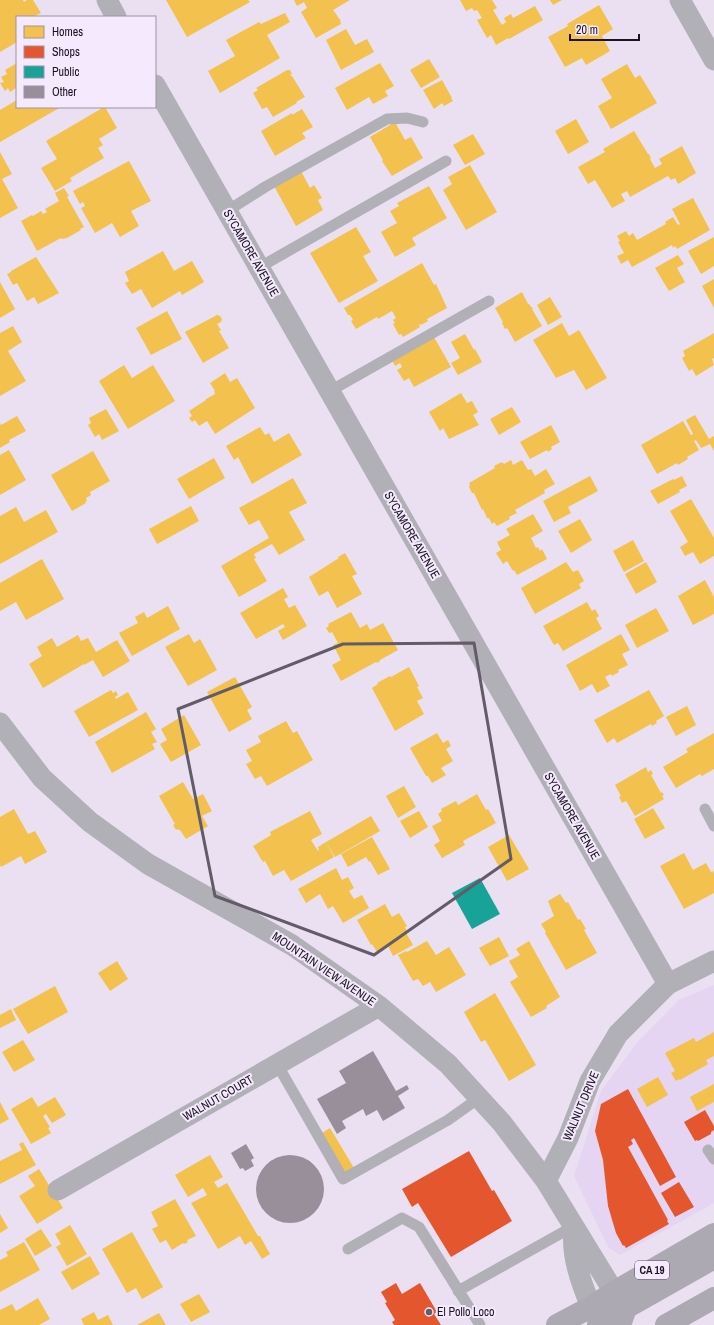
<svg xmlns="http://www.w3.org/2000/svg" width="714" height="1325" viewBox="0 0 714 1325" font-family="'Archivo Narrow',sans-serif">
  <rect width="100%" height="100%" fill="#eae0f2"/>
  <!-- built -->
  <path fill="#e5d4f2" d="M714,985v218l-94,52 -12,-8 -34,-71 27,-85 35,-47 43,-44z"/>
  <!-- homes -->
  <path fill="#f2c14e" d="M0,0h23l1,2 3,-2h6l8,13 -8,4h-16v25l-17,10z
    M166,0h82l2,2 -63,35z
    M294,0h56l-17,10 8,11h-1l1,3 -25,14 -15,-26 6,-4 -3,-6 -7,4z
    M460,0h32l5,8 -4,2 9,15 4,-3 -2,-4 7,-4 2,4 22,-12 8,14 -34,19 -1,-1 -12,7 -5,-10 -4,3 -10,-18 5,-2 -5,-8 -3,1 -2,-3 -6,3z
    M550,0h12l-9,5z
    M599,5l14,24 -11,7 8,15 -24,14 -4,-7 -17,9 -17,-30 20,-11 -1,-2z
    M285,13l5,9 -23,13 13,23 -60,35 -12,-22 27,-15 -9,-16 33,-18 2,2z
    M346,29l9,16 12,-6 7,13 -33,18 -15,-30z
    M429,59l11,18 -19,11 -11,-18z
    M17,63v28l-1,-3 -6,4 -2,-4 -3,3 -5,-8 4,-1 -3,-5 6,-3 -2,-4z
    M380,63l14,23 -9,5 3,5 -15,8 -4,-7 -22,13 -12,-22z
    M627,64l8,14 5,-3 17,28 -46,26 -13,-23 14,-8 -11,-19z
    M287,70h3l2,4 -2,1 1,1h1l13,21 -9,5 1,1 -24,14 -6,-10 -5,2 -9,-16 5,-3 -2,-2z
    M442,80l10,18h-1l2,3 -9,5 -2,-3 -8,6 -11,-19z
    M17,100v7h44l-61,35v-32z
    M104,107h1l12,21 -18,11 4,6 -5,3 6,10 -34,20 2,3 -17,10 -14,-23 16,-9 -11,-18z
    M302,109l11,18 -11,6 4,5 -31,18 -14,-25 31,-18v2z
    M576,119l13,23 -21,12 -13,-23z
    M395,122l10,18 6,-3 12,21 -31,18 -10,-15 1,-1 -13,-23z
    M634,131l14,23h1l2,4 -1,1 5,9 7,-4 -3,-5 23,-13 14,27 -18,11 -3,-6 -4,2 -3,-4 -38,21 -3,-6 -6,3 4,7 -13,7 -17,-28 -7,4 -10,-17 27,-15 -2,-3z
    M473,134l12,20 -20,11 -12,-20z
    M0,152l12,22 -10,5 16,29 -18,10z
    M129,161l22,40 -20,10 8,15 -19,11 -8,-14 -17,10 -14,-25 4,-2 -2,-4 -3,2 -7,-13z
    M470,165l27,47 -31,18 -23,-40 9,-6 -4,-7z
    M301,171l9,17 4,-3 8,13 -4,2 5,10 -27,16 -22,-40z
    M429,186l18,32 -35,20 4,7 -21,12 -14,-25 16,-9 -7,-12 9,-5 -2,-3z
    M64,188l5,8 -2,1 17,30 -4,2 1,1 -14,8 -5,1 -1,-1 -24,13 -16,-30 11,-6 1,1 8,-5 2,3 4,-2 -2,-3 14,-8 -4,-8z
    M693,198l17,32 -33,19 -2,-3 -2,2 -1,-3 -40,22 -4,-7 -7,4 -4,-8 7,-3 -6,-11 2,-1 -3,-5 9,-5 3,5 4,-3 4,7 29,-16 -1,-2 8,-5 5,8 2,-1 -8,-15z
    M356,227l15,25 -8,4 15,25 -39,22 -29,-50z
    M714,237v29l-13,8 -13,-23z
    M163,251l11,20 18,-10 12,21 -22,13 -2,-4 -28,17 -11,-19 -9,5 -7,-11 4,-2 -4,-9z
    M678,255l6,9 -7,4 8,14 -16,9 -14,-23z
    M36,257l23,36 -21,11 -4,-7 -7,4 -10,-18 -4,2 -6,-11 4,-2v-1z
    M422,263l12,22 2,-1 11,24 -20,11 1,2 -7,4 -1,-1h-1l1,3 -17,10 -2,-3 -2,1 -6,-11 2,-1 -2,-3 3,-2 -4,-7 -14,8 -1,-2 -21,12 -5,-8 2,-1 -3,-5h-2l-4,-7z
    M714,279v29l-12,-22z
    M0,282l15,27 -15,9z
    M522,292l6,12h1l4,5h-1l10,17 -27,16 -8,-14 -2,1 -3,-6 1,-1 -8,-14z
    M550,297l12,20 -14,8 -11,-20z
    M167,311l15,28 -31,16 -15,-27z
    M217,315l3,1 2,3 -1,3 -4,2 4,6 -2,1 10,17 -26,15 -18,-31z
    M562,323l7,13 10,-6 28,48 -21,12 -12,-20 -18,8 -23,-38z
    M13,326l9,16 -14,9 18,30 -26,15v-63z
    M714,333v25l-2,1 2,6 -18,11 -4,-7 -3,2 -7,-13 3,-2 -2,-5z
    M465,334l9,16 1,-1 7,13 -24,13 -7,-12 9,-5 -9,-16z
    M434,337l17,30 -37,20 -5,-9 -5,3 -7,-11 5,-3 -2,-4 -5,3 -3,-6z
    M124,365l8,13 21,-13 22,36 -47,28 -29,-48z
    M225,373l5,9 7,-4 18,30 -40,26 -8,-13 -8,5 -4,-6 -3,2 -3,-4 3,-2 -3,-5 17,-11v-1l9,-5 -1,-3h1l-5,-8z
    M461,393l6,10 5,-2 6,11 -5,3 6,10 -30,14 -6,-11 -3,3 -11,-19z
    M512,407l9,15 -22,13 -9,-16z
    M106,409l13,22 -17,9 -3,-6 -4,3 -7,-12 3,-2 -2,-5z
    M695,415l14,24 5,-3v15l-4,-7 -9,4 -5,-8 -2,1 5,9 -12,7 1,2 -10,6 -1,-2 -20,11 -16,-29 42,-24 8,14 2,-1 -7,-14z
    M17,416l9,15 -17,9 1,2 -10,6v-25l1,2z
    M551,425l9,17 -9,5 1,2 -4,3 -1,-2 -17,9 -10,-17z
    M260,427l5,8 4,-2 5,9 15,-9 13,22 -50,29 -14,-27 -4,3 -8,-14z
    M9,450l17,30 -26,15v-40z
    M93,451l17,30 -20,11 1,3 -5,3 1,3 -2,1 1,1 -14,8 -21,-36z
    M214,458l11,20 -36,21 -12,-20z
    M511,460l2,5 9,-5 6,10 3,-1 4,7 11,-7 9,15 -11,6 1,3 -30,17 2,3 -8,4 1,2 -13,7 -3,-4 -2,2 -3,-6h-2l-4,-9 -1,1 -8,-17h-2l-3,-6 1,-2 -1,-2 26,-15 -1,-2 8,-4 2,2z
    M590,476l8,15 -30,16 3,6 -17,9 -11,-21z
    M682,476l5,10 -8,4 1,2 -22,12 -8,-13 23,-12 1,1z
    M293,478l14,25 -18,9 16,28 -26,15 -7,-11 -18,10 2,4 -2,1 13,22 -28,16 -18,-31 48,-28 -10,-18 -10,5 -10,-17z
    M691,499l23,39v18l-14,8 -7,-12 -8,4 -5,-9 8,-5 -18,-31z
    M191,506l8,15 -42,23 -8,-15z
    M16,507l8,15 22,-12 12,22 -58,32v-48z
    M533,514l10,17 -12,7 5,10 2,-1 2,4 2,-2 5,10 -30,16 -3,-5 -1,1 -6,-10 -4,3 -7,-11 5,-3 -4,-8 13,-7 -4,-6z
    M580,519l12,21 -21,13 -13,-22z
    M633,540l11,21 -20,11 -11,-21z
    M345,553l12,21 -5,2 10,18 -25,14 -9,-17 -9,5 -10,-19 30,-19 -1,-1z
    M42,559l22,40 -38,21 -10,-18 -16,9v-28z
    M566,562l7,10 5,-2 6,11 -5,3 2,4 -46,26 -14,-26z
    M646,562l11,20 -21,12 -11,-20z
    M705,580l9,17v17l-21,11 -15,-29z
    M283,588l5,9 -4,2 5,9 6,-3 12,21 -24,14 -5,-9 7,-4 -2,-3 -27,15 -16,-26z
    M587,602l5,9 3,-2 4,7 -3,2 6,11 -39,22 -5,-8 -4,2 -11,-19z
    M168,606l12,23 -48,27 -13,-23 19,-10 -3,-6 9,-5 3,6z
    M656,608l13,23 -32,17 -12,-23z
    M351,612l9,16 7,-4 3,6 13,-7 15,27 -18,10v1l-3,2 -1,-1 -35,19 -9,-16 9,-5 -8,-15 5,-2 -6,-11 -3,1 -3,-5 3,-2 -1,-2z
    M189,634l5,9 6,-4 17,31 -29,16 -23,-39z
    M621,634l9,16 -8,4 6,11 -10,5 1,2 -7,4 -1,-2 -6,3 5,9 -13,7 -5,-9 -12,7 -14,-26z
    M78,635l3,6 7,-3 8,14 21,-12 13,21 -27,16 -10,-17 -9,5v-1l-41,24 -14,-24 13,-8 -5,-9 15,-9 5,9z
    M409,667l10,19 -2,1 6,11 -6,3 7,13 -29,17 -23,-43 6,-4 -1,-1 13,-7 1,1z
    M235,677l17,30 -5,3 5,9 -23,13 -22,-40z
    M111,690l2,3 3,-2 2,4 -3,2 1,2 12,-7 10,18 -49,27 -15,-26z
    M649,690l15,26 -8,5 1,2 -5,3 -1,-2 -34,19 -3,-5 -7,5 -13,-23z
    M687,706l9,19 -20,11 -10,-19z
    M146,712l10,17 -5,3 6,10 -5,2 3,5 -43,24 -17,-31z
    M184,715l17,30 -30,17 -11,-18 7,-4 -6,-11z
    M286,721l7,12 4,-2 16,29 -46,26 -6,-10 -6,3 -9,-15 6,-3 -6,-11 15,-8 -3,-6z
    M437,733l6,10 5,-3 3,6 -5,3 7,12 -12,7 5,7 -14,8 -4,-7h-2l-16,-28z
    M714,733v36l-12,7 -2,-2 -24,14 -13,-21 25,-15 -2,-3z
    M646,767l2,5 3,-2 2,4 -2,1 10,18 1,-1 2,3 -2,1 2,3 -29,17 -9,-15 -4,2 -3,-6 2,-1 -6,-11z
    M183,782l10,17 10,-5 9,17 -10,5 6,10 -22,13 -6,-9h-1l-1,-1 -2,1 -3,-5 2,-1 -16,-28z
    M404,786l12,21 -18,11 -12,-22z
    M477,794l9,16 2,-1 8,14 -33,18 2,4 -23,13 -8,-13 6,-4 -8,-15 10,-5 -4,-7 4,-3 -1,-2 15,-8 2,4z
    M653,808l12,20 -20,11 -11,-20z
    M14,809l14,25 7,-3 12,21 -22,12 -4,-8 -20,11 -1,-2v-48z
    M310,811l12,23 -11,6 7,11 1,-1 -1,-3 8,-5 8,15 -43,24 -7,-11 -11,6 -8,-15 -2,1 -10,-16 18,-11 -1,-3z
    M419,811l9,16 -18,11 -10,-17z
    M371,816l9,15 -45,26 -9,-15z
    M509,835l20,34 -22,12 -19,-34z
    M372,837l18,32 -12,6 -8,-14 -1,1 -3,-5 -18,10 -7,-13z
    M684,853l9,17 13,-7 5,9 2,-1 1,2v20l-30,16 -24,-43z
    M336,868l6,12 6,-3 6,11 -5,3 5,8 8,-4 7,13 -26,15 -10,-17 -5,3 -8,-15 -14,9 -8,-14z
    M560,894l6,9 2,-1 10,18 2,-1 6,10 -2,1 13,23 -31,17 -21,-37 1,-1 -5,-8 13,-8 -6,-15z
    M385,904l7,13 7,-4 8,13 -2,1 2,4h-2l8,14 -20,11 -5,-10 -11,6 -5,-8 -1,1 -14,-25z
    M499,937l10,19 -19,10 -11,-18z
    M427,941l9,14 13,-8 17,28 -30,17 -6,-10 -7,4 -5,-7 -5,2 -15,-26 8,-4 1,1z
    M529,941l31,56 -14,9 1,2 -16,9 -21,-35 8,-5 -9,-16 11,-6 -4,-6z
    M117,961l11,18 -18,12 -12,-18z
    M55,986l13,26 -40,22 -15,-25z
    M495,993l41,72 -27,16 -24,-41 -4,2 -17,-30z
    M11,1009l5,11 -16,8v-13z
    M714,1032v24l-8,4 2,4 -28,16 -1,-1 -3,2 -5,-8 4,-2 -10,-18 29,-15 2,4z
    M23,1040l12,20 -21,12 -12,-20z
    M658,1077l10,18 -21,12 -10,-18z
    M714,1084v18l-17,9 -7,-14z
    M32,1097l6,10 17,-10 11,18 -14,8 -6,-9 -3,2 7,11 -2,1 3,5 -20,11 -20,-35z
    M0,1102l9,17 -9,5z
    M330,1128l24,40 -9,6 -23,-41z
    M23,1142l13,23 -36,19v-23l22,-11 -3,-6z
    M210,1155l13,22 -9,5 4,6 9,-5 31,53h2l10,18 -8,5 -11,-18 -6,4 -5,-9 -22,13 -27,-46 16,-8 -4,-7 -15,9 -13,-22z
    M39,1169l24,39 -26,16 -18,-28 16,-10 -7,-10z
    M175,1199l21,37 -9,4 1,2 -4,2 -1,-1 -11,7 -6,-10 -6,3 -8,-14 6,-3 -7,-14z
    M0,1214l8,14 -8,5z
    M70,1225l17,29 -20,12 -11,-19 5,-3 -6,-10z
    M41,1229l11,17 -17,10 -10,-17z
    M132,1232l31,55 -21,12 -6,-11 -9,5 -25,-44z
    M24,1242l16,28 -40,22v-32l8,-4 -2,-4z
    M90,1256l10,18 -28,16 -11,-18z
    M199,1294l11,18 -19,10 -11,-18z
    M38,1298l12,21 -11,6h-39v-15l12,-6 4,7z
    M94,1312l4,8 10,-5 5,10h-29l-3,-6z
    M159,1313l7,12h-29z"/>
  <!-- shops -->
  <path fill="#e4572e" d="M628,1089l48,88 -16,9 -26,-48 -3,2 2,4 -5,3 40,73 -1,1 2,3 -43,24 -2,-3 -1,1 -7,-13 -8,-27 -5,-46 -8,-29 6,-27z
    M705,1110l9,16v4l-3,2v2l-13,7 -1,-1 -2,1 -11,-19z
    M469,1151l23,40 2,-1 18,31 -61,36 -33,-54 -6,4 -10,-18z
    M679,1182l15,25 -19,10 -14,-24z
    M396,1283l6,11 18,-11 17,29 -3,2 7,11h-47l-2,-3 3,-2 -10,-17 2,-1 -6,-10z"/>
  <!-- public -->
  <path fill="#17a398" d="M480,878l20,36 -28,15 -20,-36z"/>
  <!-- building -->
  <path fill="#988f9b" d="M373,1051l23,40 11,-6 2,4 -11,7 7,12 -22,13 -6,-11 -11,6 -3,-7 -21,12 4,7 -9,6 -20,-35 29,-16 -7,-12z
    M246,1144l8,14 -3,2 3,6 -9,5 -2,-3 -3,1 -9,-16z
    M256 1189a34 34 0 1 1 68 0a34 34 0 1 1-68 0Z"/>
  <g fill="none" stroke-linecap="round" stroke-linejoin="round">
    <!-- service -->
    <path stroke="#b1b0b7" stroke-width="11" d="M227,211l38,-24 122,-68 20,-1 16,4
      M260,267l186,-106
      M330,391l159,-90
      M705,809l9,17
      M277,1064l66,115 105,-59 31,-22
      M708,1150l6,9
      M348,1249l54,-31 17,9 61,98
      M458,1291l116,-65"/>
    <!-- minor -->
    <path stroke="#b1b0b7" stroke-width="21" d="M107,0l9,17
      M680,0l34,60
      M155,85l513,899
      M0,723l42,55 48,44 58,42 144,81 87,61 69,58 54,59 44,58 68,111
      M546,1181l22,-43 22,-57 28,-47 50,-50 46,-23
      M58,1190l321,-184
      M574,1229c-3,27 7,53 17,78"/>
    <!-- primary -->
    <path stroke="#aca9b3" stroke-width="22" d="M557,1325l34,-18 23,-15 100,-58
      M598,1325l16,-33
      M620,1325l6,-17 88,-50
      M666,1325l48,-27"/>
  </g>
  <!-- marked area -->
  <path fill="none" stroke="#635b68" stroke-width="3" stroke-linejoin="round" d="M474,643l37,216 -137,96 -159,-59 -37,-187 165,-65z"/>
  <!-- markers -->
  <circle fill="#635b68" stroke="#f4e9fd" stroke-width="1.5" cx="429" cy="1312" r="4"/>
  <g text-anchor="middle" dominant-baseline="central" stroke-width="4" stroke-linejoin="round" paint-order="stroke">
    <!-- shield labels -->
    <rect fill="#f4e9fd" stroke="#5b5361" stroke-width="1" x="635" y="1261" width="34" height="18" rx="3"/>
    <g font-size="11" font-weight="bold" fill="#1a131e">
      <text x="652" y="1270">CA 19</text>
    </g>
    <!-- street labels -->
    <g font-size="12" fill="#1a131e" stroke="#f4e9fd">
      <text transform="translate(251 253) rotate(60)">SYCAMORE AVENUE</text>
      <text transform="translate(412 535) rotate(60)">SYCAMORE AVENUE</text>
      <text transform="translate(572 816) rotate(60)">SYCAMORE AVENUE</text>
      <text transform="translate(324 969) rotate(34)">MOUNTAIN VIEW AVENUE</text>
      <text transform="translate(218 1098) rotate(-30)">WALNUT COURT</text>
      <text transform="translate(581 1106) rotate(-67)">WALNUT DRIVE</text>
    </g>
    <!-- poi labels -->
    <g font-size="12" fill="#1a131e" stroke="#f4e9fd" text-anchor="start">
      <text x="437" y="1312">El Pollo Loco</text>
    </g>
  </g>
  <!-- legend -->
  <rect x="16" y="16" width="140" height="92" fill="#f4e9fd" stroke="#9d93a4"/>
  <rect x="24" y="26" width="20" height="12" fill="#f2c14e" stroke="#9d93a4"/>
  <text x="52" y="36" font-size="12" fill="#1a131e">Homes</text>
  <rect x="24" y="46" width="20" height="12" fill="#e4572e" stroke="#9d93a4"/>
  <text x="52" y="56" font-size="12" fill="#1a131e">Shops</text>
  <rect x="24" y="66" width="20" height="12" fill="#17a398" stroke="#9d93a4"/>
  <text x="52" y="76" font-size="12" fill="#1a131e">Public</text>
  <rect x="24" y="86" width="20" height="12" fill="#988f9b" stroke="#9d93a4"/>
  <text x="52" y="96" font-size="12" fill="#1a131e">Other</text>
  <!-- scale -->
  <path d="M570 34v6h69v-6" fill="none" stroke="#1a131e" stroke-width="2"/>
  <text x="576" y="34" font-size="12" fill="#1a131e" stroke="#f4e9fd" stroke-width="3" paint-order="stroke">20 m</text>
</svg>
